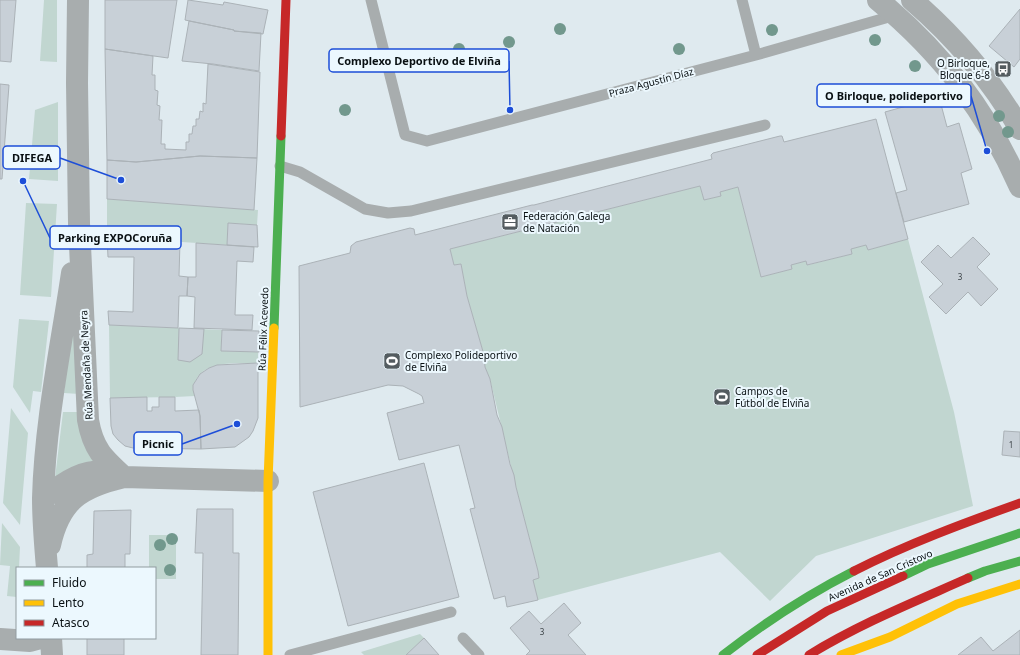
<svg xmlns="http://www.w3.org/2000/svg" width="1020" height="655" viewBox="0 0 1020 655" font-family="'Noto Sans',sans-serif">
  <rect width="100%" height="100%" fill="#dfeaef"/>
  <!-- green -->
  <path fill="#c1d6d0" d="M44,0h13v62l-17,-1z
    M58,102v79l-29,-2 6,-69z
    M700,186l4,14 17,-4 -1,-4 18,-5 23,90 31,-8 -1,-4 15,-4 2,4 44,-11 -1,-5 15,-4 2,5 40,-11 46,173 19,94 -157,50 -46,45 -50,-49 -182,48 -5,-20 6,-2 -1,-7 -22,-84 -26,-108 -5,-12 -1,-12 -17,-59 -6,-32 -7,1 -4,-16z
    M107,199l151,11 -1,15 -29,-2 -1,22 -120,-8z
    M26,203l31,1 -6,93 -31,-2z
    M76,286l3,108 -15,-1z
    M19,319l30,2 -8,71 -8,-1 -3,22 -17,-26z
    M109,325l113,5 -1,21 37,1v11c-18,1 -45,-3 -58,11 -3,3 -5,8 -7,11l2,11 -20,1 -65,1z
    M11,408l17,25 -8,92 -17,-22z
    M63,412h16l15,49c-15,2 -26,9 -39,17z
    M2,523l18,24 -1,21h-2v29l-10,-1 3,-30 -10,-1z
    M149,535h27v44h-21v-11h-6z
    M420,634l4,4 -18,17h-42l-3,-3z"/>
  <!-- building -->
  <path fill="#c8d0d7" stroke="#abb2b7" d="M0,0h16l-5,62 -11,-1z
    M105,0h72l-9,58 -63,-9z
    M188,0l35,5 1,-3 44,8 -5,24 -29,-3v-1l-49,-10z
    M1020,9v50l-6,8 -25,-21z
    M189,21l45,9v1l27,2 -2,38 -46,-7 -31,-3z
    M105,49l48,7 -1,19h3v15l3,1 -1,14 3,1 -1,14h3l-1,24h4v5l21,1v-8h3v-8h3l1,-8h3v-7h3l1,-8 3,1v-9l3,1 2,-40 52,8 -3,86 -57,-2 -64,6 -29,-2z
    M0,84l9,1 -7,94h-2z
    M939,97l8,30 12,-4 13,46 -11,4 8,31 -65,18 -8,-29 11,-3 -22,-78z
    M876,119l32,120 -40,11 -2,-5 -15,4 1,5 -45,11 -1,-4 -15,4 1,4 -31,8 -23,-90 -18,5 1,4 -17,4 -4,-14 -250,63 4,16 7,-1 6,32 17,59 1,12 5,12 7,36 5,12 8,37 4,11 2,12 22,84 1,7 -6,2 5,20 -31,7 -2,-11 -11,3 -24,-90 5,-1 -16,-63 -60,15 -12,-47 37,-10 -2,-7 -3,-2 -16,-8 -15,-1 -88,22 -1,-141 51,-13 1,-7 5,-4 54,-14 4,1 1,6 117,-30h2l178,-46 -1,-4 2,-2 67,-17h2l2,6z
    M200,156l57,2 -3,52 -147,-11v-39l29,2z
    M228,223l29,2 1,22 -31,-2z
    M107,237l73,5 -1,34 9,1 -1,19h-8l-1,32 -69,-3 -1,-14 25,1 1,-55h-26z
    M973,237l17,17 -13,13 21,22 -17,17 -13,-14 -22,22 -17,-17 14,-13 -22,-22 17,-17 13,13z
    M196,243l58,4 -1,15 -16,-1 -2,54h18l-1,15 -58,-2 1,-31 -8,-1 1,-19h8z
    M179,328l25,1 -2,25 -12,8 -12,-2z
    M222,330l37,1v21l-38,-1z
    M258,363v55l-5,13 -4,6 -14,10 -34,2 -1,-33 -7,-26v-5l7,-11 9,-6 8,-3z
    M147,397v14h5v-4h7v-10h16v14l24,-1 1,6 1,33 -68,-1 -8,-2 -7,-6 -5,-6 -2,-8 -1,-28z
    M1004,431l16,1v25l-18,-2z
    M424,463l35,134 -111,29 -35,-134z
    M197,509h36v44h6l-1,102h-37l2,-102h-8z
    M131,510l-1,44h-5v14h-38v-13l6,-1 1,-43z
    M564,603l17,20 -13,12 18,20h-60l4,-4 -20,-23 19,-17 12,13z
    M1020,630v25h-62l23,-18 12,14z
    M87,638h37v17h-37z
    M424,638l15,17h-33z"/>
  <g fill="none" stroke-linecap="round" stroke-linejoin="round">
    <!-- lane -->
    <path stroke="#a8adae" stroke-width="11" d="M371,0l34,135 22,6 329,-86 140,-40
      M742,0l14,55
      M280,166l20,6 65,37 23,4 23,-2 354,-86
      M463,638l16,17
      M290,655l161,-43"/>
    <!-- street -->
    <path stroke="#a8adae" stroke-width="22" d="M78,0l-1,83 2,140 9,197c5,29 15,38 36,57
      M878,0c64,53 109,112 142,187
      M912,0c42,36 80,81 108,129
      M43,499c21,-17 43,-33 71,-26
      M50,545c10,-45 31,-58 74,-68l144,4
      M47,568c-2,-23 -4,-47 -4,-70 2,-75 18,-151 29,-225
      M51,638l1,17
      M0,639l30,2 11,-3"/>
    <!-- fast -->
    <path stroke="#4caf50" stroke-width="9" d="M274,328l7,-192
      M903,576l25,-12 92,-31
      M968,578l17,-7 35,-10
      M723,655c41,-32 84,-60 131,-84"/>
    <!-- slow -->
    <path stroke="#ffc107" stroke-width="9" d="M268,655v-174l6,-153
      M841,655l49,-18 67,-33 63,-20"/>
    <!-- jam -->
    <path stroke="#c62828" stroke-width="9" d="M281,136l5,-136
      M854,571c53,-27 110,-48 166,-68
      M757,655l70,-44 76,-35
      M809,655c50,-31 105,-53 159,-77"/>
  </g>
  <!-- trees -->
  <g fill="#72988d">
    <circle cx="560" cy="29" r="6"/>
    <circle cx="772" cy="30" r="6"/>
    <circle cx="875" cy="40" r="6"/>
    <circle cx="509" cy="42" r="6"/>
    <circle cx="459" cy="49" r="6"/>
    <circle cx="679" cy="49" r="6"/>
    <circle cx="915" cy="66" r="6"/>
    <circle cx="345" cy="110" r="6"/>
    <circle cx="999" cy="116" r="6"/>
    <circle cx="1008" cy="132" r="6"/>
    <circle cx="172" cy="539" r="6"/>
    <circle cx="160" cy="545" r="6"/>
    <circle cx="170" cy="570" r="6"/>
  </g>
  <!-- icons -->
  <defs>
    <symbol id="bus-square" viewBox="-11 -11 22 22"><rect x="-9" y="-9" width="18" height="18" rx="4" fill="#545c60" stroke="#ecf8fe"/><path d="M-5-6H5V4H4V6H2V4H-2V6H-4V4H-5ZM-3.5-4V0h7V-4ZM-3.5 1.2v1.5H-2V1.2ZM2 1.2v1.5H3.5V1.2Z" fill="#fff"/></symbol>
    <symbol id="office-square" viewBox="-11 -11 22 22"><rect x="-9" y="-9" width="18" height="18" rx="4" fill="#545c60" stroke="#ecf8fe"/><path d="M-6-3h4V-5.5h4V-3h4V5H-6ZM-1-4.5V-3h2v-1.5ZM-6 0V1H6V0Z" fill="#fff"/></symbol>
    <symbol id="stadium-square" viewBox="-11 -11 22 22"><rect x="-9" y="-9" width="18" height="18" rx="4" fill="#545c60" stroke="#ecf8fe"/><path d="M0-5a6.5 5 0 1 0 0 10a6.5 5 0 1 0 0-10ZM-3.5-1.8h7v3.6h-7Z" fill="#fff"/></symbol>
  </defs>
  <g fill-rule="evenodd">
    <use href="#bus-square" x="993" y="59" width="20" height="20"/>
    <use href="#office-square" x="500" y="212" width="20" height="20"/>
    <use href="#stadium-square" x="382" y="351" width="20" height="20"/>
    <use href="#stadium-square" x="712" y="387" width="20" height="20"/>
  </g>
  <g text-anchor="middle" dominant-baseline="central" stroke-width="4" stroke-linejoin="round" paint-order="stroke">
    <!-- number labels -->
    <g font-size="8" fill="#3c4347">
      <text x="960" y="276">3</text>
      <text x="1011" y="444">1</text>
      <text x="542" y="631">3</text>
    </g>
    <!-- poi labels -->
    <g font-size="10" fill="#091013" stroke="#ecf8fe" text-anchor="start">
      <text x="990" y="63" text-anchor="end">O Birloque,<tspan x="990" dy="12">Bloque 6-8</tspan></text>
      <text x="523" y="216">Federación Galega<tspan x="523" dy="12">de Natación</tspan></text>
      <text x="405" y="355">Complexo Polideportivo<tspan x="405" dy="12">de Elviña</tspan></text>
      <text x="735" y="391">Campos de<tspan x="735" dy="12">Fútbol de Elviña</tspan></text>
    </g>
    <!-- street labels -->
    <g font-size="10" fill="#091013" stroke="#ecf8fe">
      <text transform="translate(651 82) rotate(-15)">Praza Agustín Díaz</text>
      <text transform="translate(263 329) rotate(-88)">Rúa Félix Acevedo</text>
      <text transform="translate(86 365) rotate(-93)">Rúa Mendaña de Neyra</text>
      <text transform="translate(880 575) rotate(-24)">Avenida de San Cristovo</text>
    </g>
  </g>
  <!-- callouts -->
  <path fill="none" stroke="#1d4ed8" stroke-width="1.5" d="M510 110L509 61M987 151L971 96M121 180L60 158M23 181L50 238M237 424L182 444"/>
  <g fill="#1d4ed8" stroke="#ecf8fe" stroke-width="1.5">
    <circle cx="510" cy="110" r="4"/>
    <circle cx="987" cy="151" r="4"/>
    <circle cx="121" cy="180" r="4"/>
    <circle cx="23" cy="181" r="4"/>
    <circle cx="237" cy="424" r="4"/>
  </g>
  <g fill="#ecf8fe" stroke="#1d4ed8" stroke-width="1.5">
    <rect x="329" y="49" width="180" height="23" rx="4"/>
    <rect x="817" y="84" width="154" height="23" rx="4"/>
    <rect x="3" y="146" width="57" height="23" rx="4"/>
    <rect x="50" y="226" width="131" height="23" rx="4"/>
    <rect x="134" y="432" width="48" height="23" rx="4"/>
  </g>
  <g font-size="11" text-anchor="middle" font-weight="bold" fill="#091013">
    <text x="419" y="65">Complexo Deportivo de Elviña</text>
    <text x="894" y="100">O Birloque, polideportivo</text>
    <text x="32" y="162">DIFEGA</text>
    <text x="115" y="242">Parking EXPOCoruña</text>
    <text x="158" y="448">Picnic</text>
  </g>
  <!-- legend -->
  <rect x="16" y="567" width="140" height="72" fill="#ecf8fe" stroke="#919ba0"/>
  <rect x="24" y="580" width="20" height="6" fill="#4caf50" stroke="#919ba0"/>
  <text x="52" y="587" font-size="12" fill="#091013">Fluido</text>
  <rect x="24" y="600" width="20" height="6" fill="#ffc107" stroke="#919ba0"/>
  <text x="52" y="607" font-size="12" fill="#091013">Lento</text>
  <rect x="24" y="620" width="20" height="6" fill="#c62828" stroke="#919ba0"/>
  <text x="52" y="627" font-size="12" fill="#091013">Atasco</text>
</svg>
